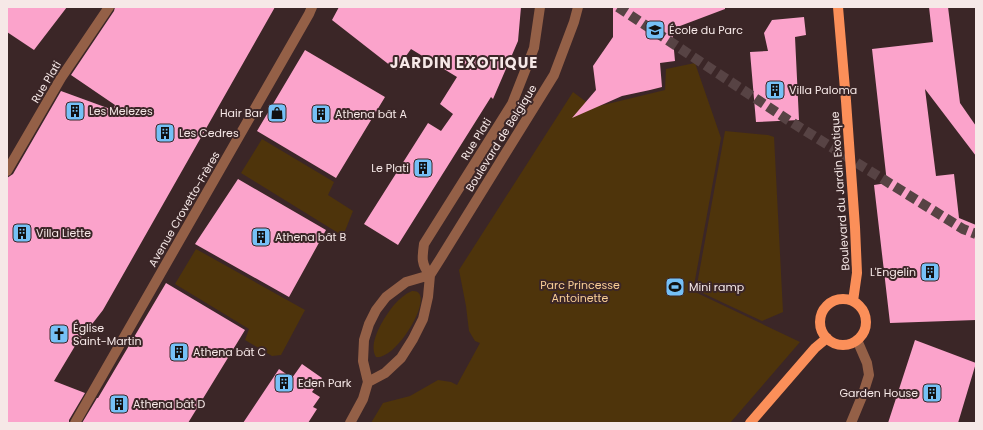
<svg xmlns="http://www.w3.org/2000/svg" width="983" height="430" viewBox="0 0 983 430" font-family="Poppins,sans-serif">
  <rect width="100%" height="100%" fill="#3b2627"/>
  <!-- green -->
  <path fill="#4e340b" d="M695,63l26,75 -28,153 107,51 -70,81h-359l12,-20 27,-7 28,-16 13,2 6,3 23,-42 -5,-2 -6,-10 -3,-25 -7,-36 114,-178 20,15 6,-1 66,-16 1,-21z
    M725,131l43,4 6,2 9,175 -21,9 -66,-31z
    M262,139l72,43 -6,13 25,16 -10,25 -102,-63z
    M196,249l109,61 -24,45 -9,1 -27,-16 4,-11 -74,-45z
    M412,291c27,-2 -15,70 -36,66 -9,-14 9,-41 18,-52 5,-6 11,-11 18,-14z"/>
  <!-- building -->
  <path fill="#fba3cb" d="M7,7h60l-33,43 -27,-18z
    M115,7h160l-172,303 -28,36 -21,35 31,12 -16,27v3h-62v-245l6,-4 48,-83 52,19 2,-5 -44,-30 43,-64z
    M339,7h182l-3,34 -25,58 -2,-2 -93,148 -34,-21 64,-101 13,8 12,-17 -13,-10 17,-27 -46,-28 -15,21 -64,-50z
    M613,7h112v2l-53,20 3,32 -15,2 2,24 -12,3 -28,6 -50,22 24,-28 -3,-24 20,-29z
    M929,7h19l12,96 16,23v30l-51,-67 11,87 18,-2 5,44 17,7v95l-86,3 -16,-138 13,-2 -15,-134 61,-7z
    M804,17l2,18 -11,2 4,83 -43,2 -6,-70 18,-1 -4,-18 8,-13z
    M305,50l80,47 -49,81 -79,-47z
    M238,179l88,51 -37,67 -94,-53z
    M166,283l79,47 -57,93h-106l15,-25h1z
    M915,340l61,23 -18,60h-70z
    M302,364l20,14 -10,14 8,5 -7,10 4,2 -9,14h-65l36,-54 13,9z"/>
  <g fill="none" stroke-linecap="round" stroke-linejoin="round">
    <!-- major-tunnel -->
    <path stroke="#574344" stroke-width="10" stroke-dasharray="10 5" stroke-linecap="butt" d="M618,7l170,113 175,109 13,5"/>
    <!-- minor -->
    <path stroke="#946047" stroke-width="10" d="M7,171l54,-93 48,-71
      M430,275c-9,-11 -8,-17 -6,-31l88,-140 22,-56 6,-41
      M368,382l17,-9 16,-15 12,-19 10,-20 5,-22 2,-22 12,-19 112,-181 20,-53 4,-15
      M75,423l234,-409 3,-7
      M350,423l13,-24 5,-17 -5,-21 1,-21 5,-16 7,-14 10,-13 20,-15 24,-7
      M851,423l12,-29 6,-19 -2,-12 -10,-23"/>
    <!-- major -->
    <path stroke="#fb8f59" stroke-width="10" d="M838,7l8,94 9,126 2,46 -4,28
      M820 322a23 23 0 1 1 46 0a23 23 0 1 1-46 0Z
      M750,423l65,-75 12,-10"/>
  </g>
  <!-- icons -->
  <defs>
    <symbol id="school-square" viewBox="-11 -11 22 22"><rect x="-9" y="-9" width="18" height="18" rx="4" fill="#75c0f6" stroke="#3b2627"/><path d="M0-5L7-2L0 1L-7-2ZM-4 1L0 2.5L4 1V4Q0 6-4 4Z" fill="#111"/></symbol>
    <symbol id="building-square" viewBox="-11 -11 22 22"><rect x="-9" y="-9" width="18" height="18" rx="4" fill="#75c0f6" stroke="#3b2627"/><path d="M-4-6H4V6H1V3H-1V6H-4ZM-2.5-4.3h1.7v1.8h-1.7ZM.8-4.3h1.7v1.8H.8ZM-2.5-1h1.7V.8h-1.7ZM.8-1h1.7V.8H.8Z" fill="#111"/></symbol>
    <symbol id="shop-square" viewBox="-11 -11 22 22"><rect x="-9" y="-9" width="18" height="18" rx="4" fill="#75c0f6" stroke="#3b2627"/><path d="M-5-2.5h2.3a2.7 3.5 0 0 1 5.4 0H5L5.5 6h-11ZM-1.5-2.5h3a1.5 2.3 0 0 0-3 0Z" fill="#111"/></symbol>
    <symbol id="stadium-square" viewBox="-11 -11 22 22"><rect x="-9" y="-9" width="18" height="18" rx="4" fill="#75c0f6" stroke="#3b2627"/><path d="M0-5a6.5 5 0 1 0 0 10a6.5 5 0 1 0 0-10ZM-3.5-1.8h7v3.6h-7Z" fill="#111"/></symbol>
    <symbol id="church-square" viewBox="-11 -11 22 22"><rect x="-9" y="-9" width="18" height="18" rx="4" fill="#75c0f6" stroke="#3b2627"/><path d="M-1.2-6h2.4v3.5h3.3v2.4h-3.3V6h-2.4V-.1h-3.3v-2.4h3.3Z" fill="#111"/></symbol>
  </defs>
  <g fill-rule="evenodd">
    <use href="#school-square" x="644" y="19" width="22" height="22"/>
    <use href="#building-square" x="764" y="79" width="22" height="22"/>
    <use href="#building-square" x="64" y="100" width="22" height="22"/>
    <use href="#shop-square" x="266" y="102" width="22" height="22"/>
    <use href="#building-square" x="310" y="103" width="22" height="22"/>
    <use href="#building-square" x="154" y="122" width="22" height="22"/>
    <use href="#building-square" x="412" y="157" width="22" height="22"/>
    <use href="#building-square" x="11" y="222" width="22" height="22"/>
    <use href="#building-square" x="250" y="226" width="22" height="22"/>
    <use href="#building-square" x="919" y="261" width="22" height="22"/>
    <use href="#stadium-square" x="664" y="276" width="22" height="22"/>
    <use href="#church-square" x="48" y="323" width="22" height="22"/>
    <use href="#building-square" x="168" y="341" width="22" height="22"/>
    <use href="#building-square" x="273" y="372" width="22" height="22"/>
    <use href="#building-square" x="921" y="382" width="22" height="22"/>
    <use href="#building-square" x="108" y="393" width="22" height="22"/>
  </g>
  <g text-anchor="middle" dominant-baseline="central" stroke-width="4" stroke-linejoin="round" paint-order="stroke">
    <!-- poi labels -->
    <g font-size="11" fill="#f6e8e7" stroke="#3b2627" text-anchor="start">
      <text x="669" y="30">École du Parc</text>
      <text x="789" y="90">Villa Paloma</text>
      <text x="89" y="111">Les Melezes</text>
      <text x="263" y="113" text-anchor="end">Hair Bar</text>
      <text x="335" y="114">Athena bât A</text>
      <text x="179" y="133">Les Cedres</text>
      <text x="409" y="168" text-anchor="end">Le Plati</text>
      <text x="36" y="233">Villa Liette</text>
      <text x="275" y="237">Athena bât B</text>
      <text x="916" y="272" text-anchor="end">L'Engelin</text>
      <text x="689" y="287">Mini ramp</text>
      <text x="73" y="328">Église<tspan x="73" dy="13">Saint-Martin</tspan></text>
      <text x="193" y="352">Athena bât C</text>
      <text x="298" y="383">Eden Park</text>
      <text x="918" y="393" text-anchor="end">Garden House</text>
      <text x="133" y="404">Athena bât D</text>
    </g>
    <!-- street labels -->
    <g font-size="11" fill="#f6e8e7" stroke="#3b2627">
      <text transform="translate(46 82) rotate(-59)">Rue Plati</text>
      <text transform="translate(501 138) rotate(-58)">Boulevard de Belgique</text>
      <text transform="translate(476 139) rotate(-58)">Rue Plati</text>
      <text transform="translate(840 191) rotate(-94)">Boulevard du Jardin Exotique</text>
      <text transform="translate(184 209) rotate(-60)">Avenue Crovetto-Frères</text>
    </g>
    <!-- park labels -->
    <g font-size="11" fill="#f8cd95" stroke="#3b2627">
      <text x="580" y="285">Parc Princesse<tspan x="580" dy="13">Antoinette</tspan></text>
    </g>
    <!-- district labels -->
    <g font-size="15" font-weight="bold" letter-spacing="1" fill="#f6e8e7" stroke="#3b2627">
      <text x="464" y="62">JARDIN EXOTIQUE</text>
    </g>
  </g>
  <!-- border -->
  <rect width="983" height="430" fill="none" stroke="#f6e8e7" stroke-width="16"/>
</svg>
